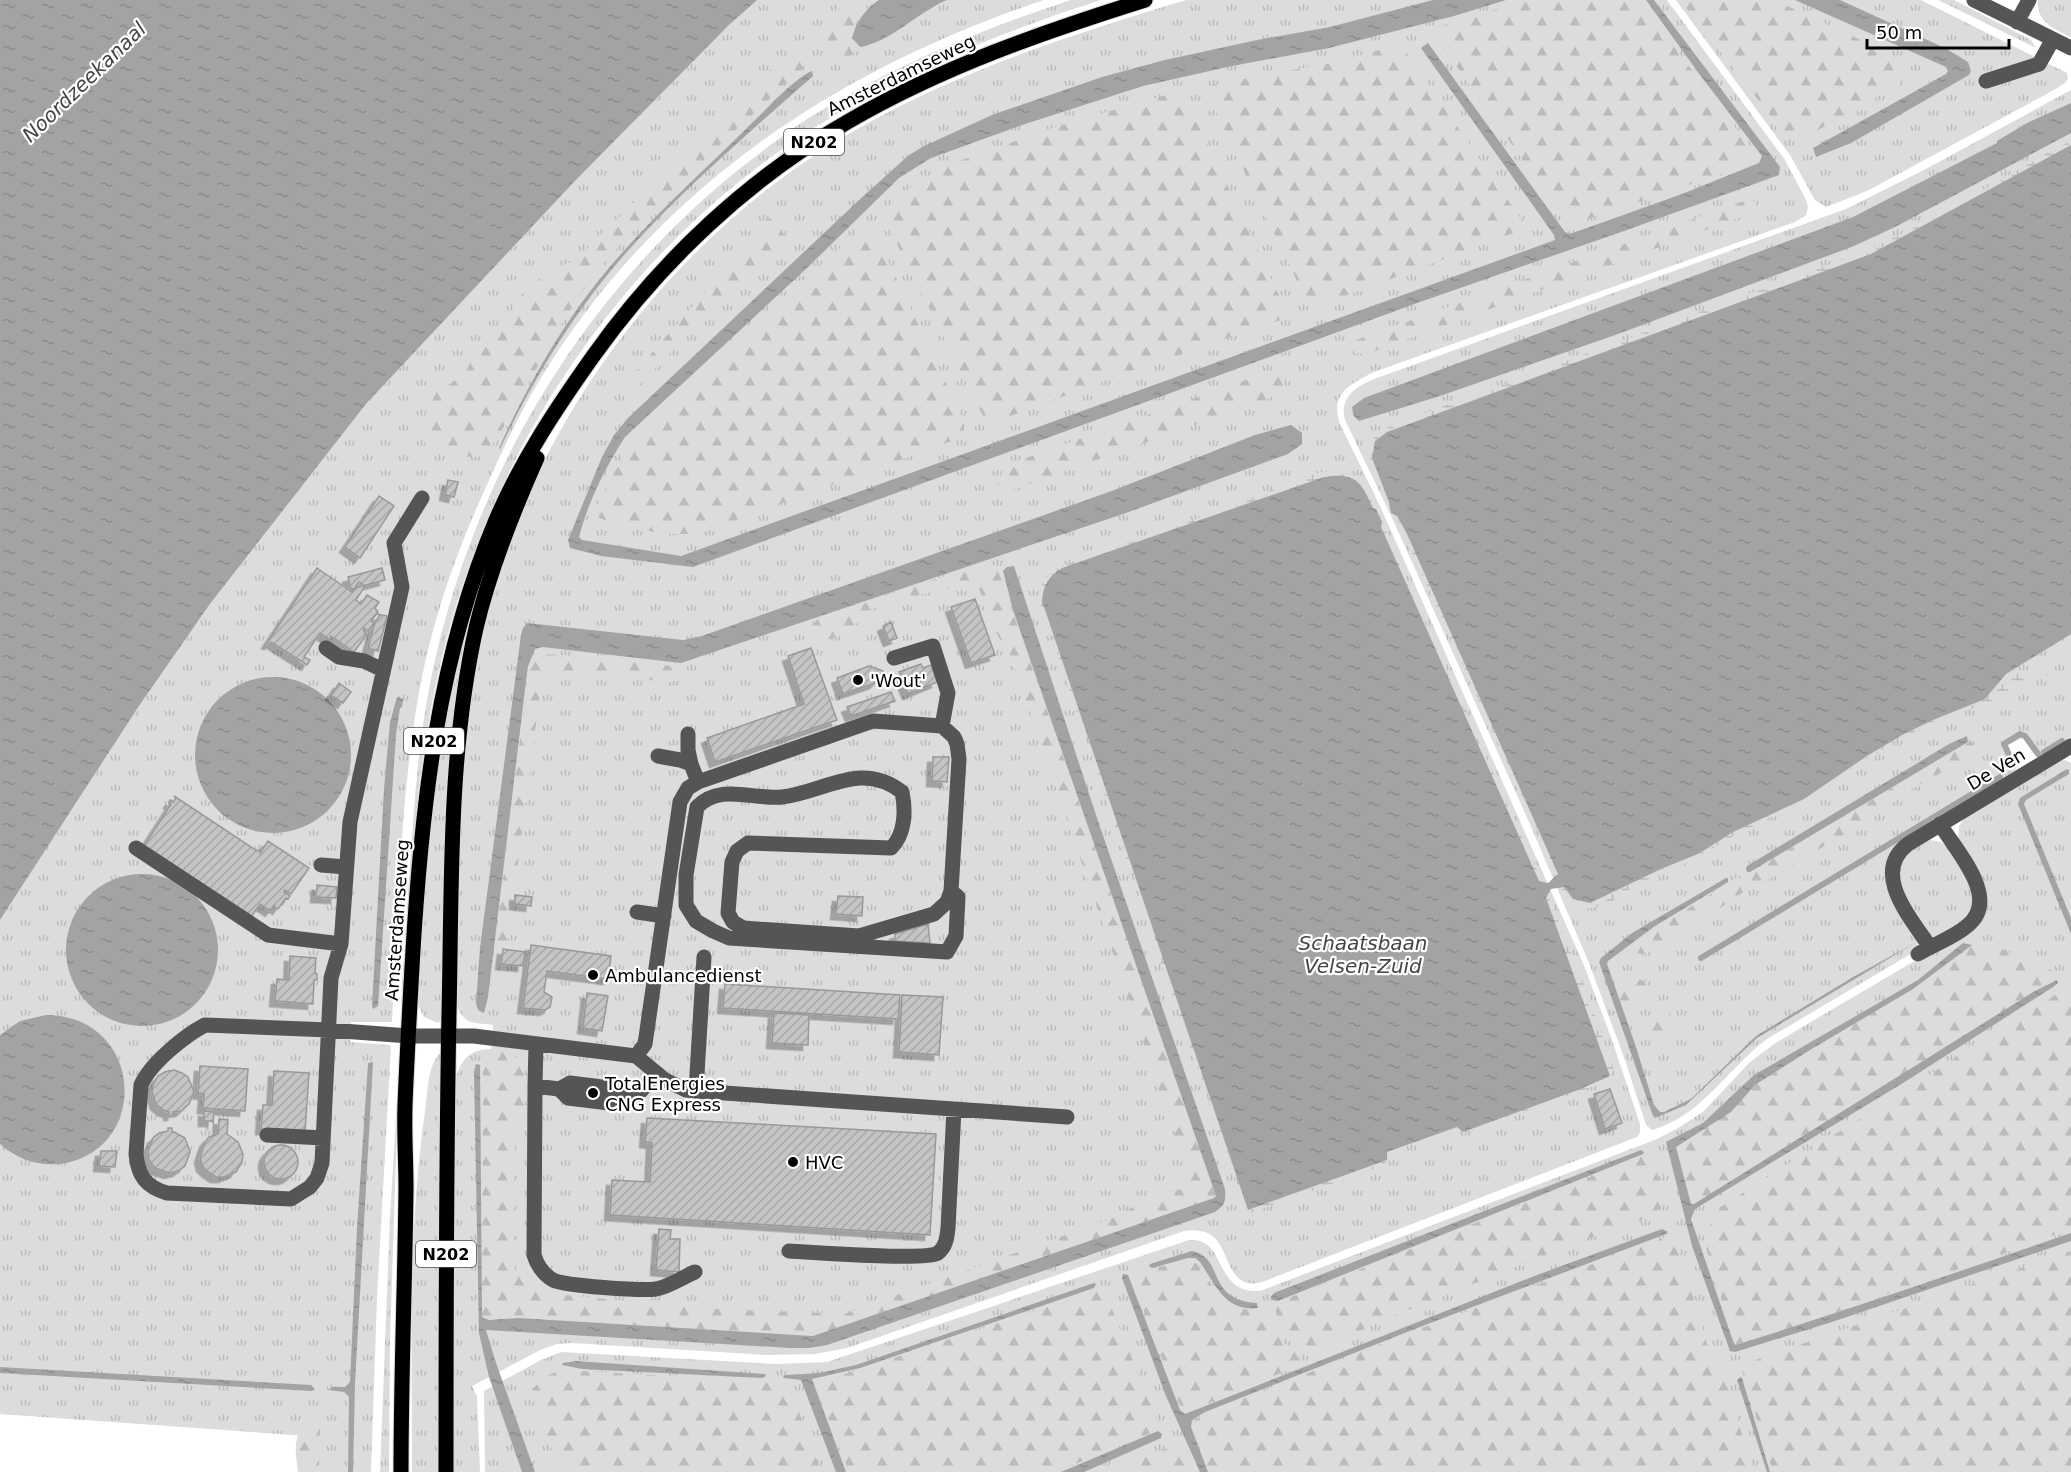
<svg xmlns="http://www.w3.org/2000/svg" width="2071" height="1472" viewBox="0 0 2071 1472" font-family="'DejaVu Sans',sans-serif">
  <defs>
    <pattern id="grass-tufts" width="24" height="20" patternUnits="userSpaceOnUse" patternTransform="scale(1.5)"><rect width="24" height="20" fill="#dcdcdc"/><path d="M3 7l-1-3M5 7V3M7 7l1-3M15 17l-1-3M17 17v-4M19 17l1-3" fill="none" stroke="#bbb"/></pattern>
    <pattern id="forest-firs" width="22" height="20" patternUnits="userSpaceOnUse" patternTransform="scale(1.5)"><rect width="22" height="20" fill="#dcdcdc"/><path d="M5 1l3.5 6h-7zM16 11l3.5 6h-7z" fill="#bbb"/></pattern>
    <pattern id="wetland-marsh" width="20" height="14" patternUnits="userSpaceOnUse" patternTransform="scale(1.5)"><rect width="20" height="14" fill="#dcdcdc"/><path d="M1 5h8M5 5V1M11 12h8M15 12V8" fill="none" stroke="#bbb"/></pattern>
    <pattern id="water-ripples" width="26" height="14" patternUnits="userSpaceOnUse" patternTransform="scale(1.5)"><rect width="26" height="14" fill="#a3a3a3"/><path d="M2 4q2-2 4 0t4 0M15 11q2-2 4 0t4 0" fill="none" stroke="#8b8b8b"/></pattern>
    <pattern id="building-hatch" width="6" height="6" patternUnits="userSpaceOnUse" patternTransform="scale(1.5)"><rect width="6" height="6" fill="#c4c4c4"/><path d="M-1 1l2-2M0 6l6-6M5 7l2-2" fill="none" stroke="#a7a7a7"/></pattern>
    <filter id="shadow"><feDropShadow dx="-5.5" dy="5.5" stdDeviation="0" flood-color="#0004"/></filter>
  </defs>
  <rect width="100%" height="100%" fill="#fff"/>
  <!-- grass -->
  <path fill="url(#grass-tufts)" d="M756,0h288c-209,70 -389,189 -505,381 -20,34 -37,70 -53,106 -29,63 -53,131 -66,200 -20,110 -22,223 -28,335h-41l-1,20 39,3 2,2 -14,251 -6,174h-65l2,-36 -308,-22v-494l139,-214 71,-102 156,-200 207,-221 156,-158z
    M1071,0h30c-101,32 -202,74 -292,131 -185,119 -318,317 -368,530 -27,113 -31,230 -39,345 -2,-18 2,-39 3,-58 2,-42 5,-84 8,-125 4,-59 11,-118 25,-176 46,-187 150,-356 300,-477 23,-18 45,-35 69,-51 82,-51 172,-89 264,-119z
    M1186,0h481l118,160 21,40 2,7 -2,8 -11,7 -421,150c-23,12 -45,21 -34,52l40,82 203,457 28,74 29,87v9l-3,4 -362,140c-8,3 -18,8 -27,6 -30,-8 -14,-59 -64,-52l-337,117 -32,6 -47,1 -196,-12 -15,1 -17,6 -68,36 5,10 3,76h-28l2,-385c4,-22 12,-38 37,-38l2,-24c-19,-3 -28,1 -36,-19 -2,-118 -1,-243 22,-358 42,-213 190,-413 380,-520 102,-58 215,-94 327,-128z
    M1676,0h245l146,73 1,6 -3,4 -13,8 -185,100 -41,16 -11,-7 -25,-45z
    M1938,0h16l77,40 5,8z
    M2038,0h33v37c-17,-8 -35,-15 -33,-37z
    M2071,90v649l-31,17 -6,-2 -11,-16 -16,7v3l8,15 1,7 -113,70 -13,14 -4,12 34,76 -6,10 -147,87c-40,30 -65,77 -115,91l-6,-5 -21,-65 -36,-97 -60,-141 -135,-300 -49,-102c-6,-24 12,-34 32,-42l469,-169 78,-39z
    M464,628l4,1c-25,129 -26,259 -25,390l-5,4 -14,-6 -6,-12c4,-89 8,-181 23,-269 7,-36 15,-72 23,-108z
    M2065,760l6,3v709h-1586l-1,-81 57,-31 20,-8 216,12 50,-2 362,-122c39,-3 23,54 71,51l397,-152 23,-12 24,-16 46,-49 27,-20 151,-89 58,-48 -1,-18 -27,-47 1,-14 6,-9 95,-56z
    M1930,840c5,1 10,1 14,4 14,12 35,47 28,66 -6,15 -24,20 -37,27l-4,-1 -22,-31 -12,-33 10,-20z
    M439,1054h2l-1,418h-28c0,-120 -4,-242 13,-361 3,-18 2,-43 14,-57z
    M399,1066l-9,275 -1,131h-9l10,-255z"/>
  <!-- forest -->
  <path fill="url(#forest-firs)" d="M840,0h15l6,11 -8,15 -2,12 9,10 -1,2 -17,11 -11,-3 -7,-9 2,-13 11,-16z
    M1528,0h117l39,60 60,79 8,19 -5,7 -170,58 -11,-2 -129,-182 1,-12z
    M1680,0h95l105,49 25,15 -6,21 -99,55 -13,-3z
    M1392,46l12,3 119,173 -4,9 -201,75 -11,-4 -99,-207 4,-10 129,-24z
    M789,54l11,5 3,9c-50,46 -101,92 -149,141 -24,25 -49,50 -69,79 -38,53 -63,114 -100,168l-28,1 -30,-9 -7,-23 16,-32 28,-18 13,-26 23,-19 21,-35 29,-26 23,-7 208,-203z
    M1173,93l13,4 99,211 -4,12 -145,49 -141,53 -11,-4 -98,-196v-13l19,-18 40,-25 113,-40z
    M1752,198l6,13 -392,143 -12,-1 -1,-6 3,-7z
    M772,215l13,21 -152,155 -10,-5z
    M859,230l15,2 90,189v10l-4,7 -262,96c-34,1 -67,-4 -99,-16l-3,-9 17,-37 21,-32z
    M1277,369l8,10v13l-277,100 -11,-9 9,-18z
    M991,564l6,3 219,628 -2,3 -401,138 -295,-18 -29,2 -7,-3 1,-250 3,-11c14,-6 22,-5 34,4 6,17 12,49 -5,61l-2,143 3,9 4,3 11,3 12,11 13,4 137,14 151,6 272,-97 20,-12 51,-18 3,-9 -179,-521 -16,-26 -19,-50 -89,22 -19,8c-5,10 -31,30 -43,28 -7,-2 -10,-9 -13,-14l6,-6 107,-37z
    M546,654l127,12 5,2 -2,12 -5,2 -126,-11 -3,7 -34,262 -6,9 -6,52 -7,-7 38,-312c2,-15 3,-24 19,-28z
    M1971,741l4,6v7l-69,38 -50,38 -15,6 -82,49 -4,2c-6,-5 -8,-8 -5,-15z
    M1735,878h5l6,12 -40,28 -60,36 -10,-1 -4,-7 14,-13 31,-17z
    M1972,945l29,4 58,24 3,3 -11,5 -151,96 -208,128 -17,-54 2,-6 54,-33 24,-27 55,-35 103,-61z
    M1634,978l11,3 5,10 -12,16 -11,1 -14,-10 -2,-13z
    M2071,985v244l-264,94 -72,22 -30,-101 5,-11 1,-20z
    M1659,1008l11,1 1,14 -5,11 -12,2 -6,-14z
    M1648,1154l5,2 12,48c-23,23 -61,28 -91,40 -62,24 -124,49 -186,74 -19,8 -61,31 -81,30 -21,-1 -28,-28 -34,-44l1,-2 7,-1z
    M1669,1236l7,4 31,104 16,26 30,102h-544l-17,-44 1,-7 12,-7 206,-82z
    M2071,1251v221h-298l-31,-101 2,-7z
    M1188,1259c14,5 16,17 24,28 11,19 32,27 53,20l19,36 16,14 1,7 -7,4 -108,44 -4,-2 -52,-134 2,-4 15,-5 3,3z
    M1101,1289l4,3 54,133 -7,8 -97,39h-206l-34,-87 3,-5 24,-5z
    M562,1370l201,11 29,12 29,79h-262l-27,-83 16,-14z
    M308,1423l12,4 -1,45h-21c-2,-19 -7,-37 10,-49z
    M1170,1447l8,2 13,23h-79z"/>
  <!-- wetland -->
  <path fill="url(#wetland-marsh)" d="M2071,141v11l-58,35 -622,313 -2,4 -21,-50 7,-18 17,-11 479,-176 74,-37 109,-63z
    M1322,472c35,-1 38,7 54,37h-3l-233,368 -7,3 -94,-281 4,-17 9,-11 16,-8 84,-28 75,-27 74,-30z
    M1393,515l5,1 12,19 145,327 2,12 -161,-357z
    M1382,522l33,79 128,282 -8,-6 -155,-351z
    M2038,671l11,3 -39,16 -29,16 -44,14 -50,27 -107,66 -47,23 -44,26 -59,27 -23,16 -24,4 -11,-8 -11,-13h6l439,-214z
    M1547,893l41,102 25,72c-1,12 -8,14 -18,19l-131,47z
    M1157,943l9,13 221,206 -8,5 -131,47 -94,-270z"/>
  <!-- water -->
  <path fill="url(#water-ripples)" d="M0,0h757l-28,25 -156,158 -207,221 -156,200 -71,102 -139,214z
    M879,0h68c-31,13 -54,41 -87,47l-8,-9c4,-16 13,-29 27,-38z
    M1433,0h73l-52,16 -125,32 -97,18 -89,20 -121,39 -91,33 -32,20 -92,90 -182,169c-20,31 -37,65 -46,100l3,3 99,16 874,-316 -1,-5 -133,-187 7,-5 137,189 5,2 112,-40 77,-31 3,-7 -62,-81 -54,-75h8l126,167 -1,8 -155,56 -204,71 -727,265 -92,-11 -31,-8 -2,-8 34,-83 12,-22 14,-17 231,-218 49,-44 14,-9 70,-32 110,-38 63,-17 92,-20 73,-13z
    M1795,0h45l105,48 23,14 3,9 -2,4 -118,68 -35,14 -3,-9 133,-74 2,-3 -2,-4z
    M812,71l1,5c-61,54 -124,108 -179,168 -55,60 -99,131 -134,205l-1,-1c32,-70 71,-138 123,-195 38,-43 81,-82 122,-122 16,-15 50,-53 68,-60z
    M2071,103v30l-176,94 -41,19 -236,88 -178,62 -81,25 -5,-5 -2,-9 12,-9 489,-181 144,-74v-2l30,-18z
    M2071,145v489l-65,40 -21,25 -52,21 -29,14 -37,22 -63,43 -71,33 -33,21 -39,16 -71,34 -17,-4 -9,-12 -13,2 -5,9 64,178 -32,14 -115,42 -6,-5 -70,25v8l-139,50 -206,-609c1,-16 7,-25 20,-33l262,-91c31,-5 37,4 49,31l3,1 6,13 -1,5 158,354 9,2 10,-9 -151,-340 -10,-18 -6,-3 -2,-11 -17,-44 3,-17 12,-9 484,-178z
    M1291,425l11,8v11l-14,10 -165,60 -442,149 -139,-16 -7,2 -7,17 -2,15 -38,316 -4,16 -6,-3 -2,-7 4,-55 41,-313 2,-7 4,-5 156,17 19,-4 407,-144 146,-57z
    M1014,566l85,258 126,365c1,12 0,16 -10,23l-388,133 -18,3h-19l-304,-18 9,30 40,112h-13l-33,-95 -10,-44 -5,-261 2,-8 4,1 2,252 7,3 29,-2 295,18 401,-138 2,-2 -203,-586 -10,-39 4,-4z
    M195 755a78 78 0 1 1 156 0a78 78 0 1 1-156 0Z
    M397,697l6,2 -1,8 -2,1 -4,27 -18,271 -5,3 -1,-3 12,-217 6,-67z
    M1967,736l1,6 -218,130h-3l-1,-4 1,-2 202,-122z
    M2067,769l2,1v4l-43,26 -2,4 47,114v16l-53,-130 2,-6z
    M66 950a76 76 0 1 1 152 0a76 76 0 1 1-152 0Z
    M1726,878h2v4l-73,44 -47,35 -1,3 28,80 19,61 6,7h4l27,-13 65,-63 97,-59 60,-33 -156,94 -71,67 -31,13 -2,-2 -54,-154 2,-4 31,-25z
    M1963,943l9,2 -59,44 -103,61 -55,35 -24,27 -55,35 15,57h3l341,-213 22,-11 1,3 -5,4 -150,96 -208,126 -4,10 42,122 2,4 4,-1c111,-35 222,-73 332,-111v8l-239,81 -97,30 -5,-1 -38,-105 -26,-104 37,-19 51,-48 164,-95z
    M46,1015c100,1 105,138 13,149 -22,2 -42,-5 -59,-20v-109l20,-14z
    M373,1062l-18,321 -2,89h-5l1,-75 -5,-5 -15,-2 3,-3h13l5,-5 7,-154 11,-165z
    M1641,1150l3,2 -1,2 -365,147 -6,-1 -1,-3 3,-4z
    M1662,1229l6,3 -2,2 -241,91 -220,87 -13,8 -1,7 17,45h-8l-34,-76 -44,-118 1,-4 5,1 52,135 5,4 352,-139z
    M1192,1251c33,6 13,49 65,52l1,5c-33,4 -43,-24 -58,-46l-5,-4h-7l-36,10 -3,-2 1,-2z
    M1094,1283l2,1 -2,4 -234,80 -48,11 34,93h-10l-35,-92 -17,-2 -1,-2 3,-1 33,-2 37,-8z
    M576,1361l189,13 1,2 -4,2 -180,-9 -20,-4 1,-2z
    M0,1367l311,18 4,4 -3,2 -312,-18z
    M1740,1377l2,1 28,94h-3l-30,-92z
    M1158,1431l4,3 -1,4 -77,34h-23z"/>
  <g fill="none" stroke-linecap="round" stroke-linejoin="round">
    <!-- stream -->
    <path stroke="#a3a3a3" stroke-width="6" d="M2044,752l18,-11
      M2012,761l-8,-17 16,-10 5,2 13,18
      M1701,958l299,-181"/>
  </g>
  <!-- building -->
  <path fill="url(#building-hatch)" stroke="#999" stroke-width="1.5" filter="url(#shadow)" d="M448,480l10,2 -4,15 -9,-2z
    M379,496l15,10 -34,52 -15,-11z
    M317,568l35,24 7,-10 6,4 -9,14 5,4 6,-9 12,7 -4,6 3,4 -7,9 3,2 -6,8 -4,-3v4l3,2 -13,18 -23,-16 -2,3 -9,-6 -16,24 6,3 -3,5 -36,-23 -1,2 -3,-1z
    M382,568l3,12 -34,9 -3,-12z
    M975,599l20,56 -24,8 -20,-56z
    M377,614l10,2 -9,35 -10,-3 7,-26 5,-7z
    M891,622l6,16 -8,3 -6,-15z
    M811,648l26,72 -122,42 -8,-24 97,-34 -16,-48z
    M921,664l2,4 8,-3 6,17 -29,12 -9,-22z
    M869,666l14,5 -4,8 -4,4 -32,11 -6,-16z
    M339,683l12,9 -8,11 -12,-8z
    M891,692l4,9 -44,15 -4,-9z
    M933,757h16l-2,25 -15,-1z
    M174,796l83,55 3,-1v3l8,-12 41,27 -18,26 -6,-4 -1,2 6,4 -2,3 -2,-1 -8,11 -4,-3 -3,5 -11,-7 -9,13 -107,-71 27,-42 -2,-1 2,-3 2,2 3,-4z
    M317,885l20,2 -1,11 -20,-1z
    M515,895l17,2 -1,9 -16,-2z
    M838,896l25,1 -1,19 -26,-2z
    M928,924l2,19 -35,-2v-7z
    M531,945l80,11 -3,23 -61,-8 -3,21 8,5 -2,10 -5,3 -22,-2z
    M503,949l22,3 -2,14 -22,-2z
    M290,956l26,2 -1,15 2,1v6h-3l-1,24 -38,-3 2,-22 12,1z
    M725,984l175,11 -2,24 -175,-11z
    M587,993l21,3 -6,35 -19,-3z
    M902,995l41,2 -4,58 -40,-3z
    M774,1013l35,2 -1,30 -36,-2z
    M200,1066l48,3 -3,42 -42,-3 1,-14 -6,-1z
    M174,1070l8,3 6,4 6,15 -5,12 -8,7 -8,1v3h-4v-3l-6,-2 -7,-6 -4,-12 1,-7 5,-9 7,-4z
    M274,1071l35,2 -4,58 -44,-2 2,-24h9z
    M1610,1089l12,34 -17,6 -11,-35z
    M204,1111l10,1 -1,11 -1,-2h-8z
    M647,1118l289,16 -6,101 -320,-20 2,-35 38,2 2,-39 -7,-1z
    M219,1119l9,1 -1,14 11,8 5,12 -1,8 -6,10 -12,5h-8l-8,-5 -6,-6 -2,-9 5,-15 4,-5 9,-3z
    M168,1128h4v3l13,7 5,14 -5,14 -7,5 -9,2 -14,-5 -6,-8 -1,-9 5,-13 6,-5 9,-2z
    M264 1162a17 17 0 1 1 34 0a17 17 0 1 1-34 0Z
    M101,1151h16l-2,16 -16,-1z
    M659,1229l12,1 -1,9h10l-1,33 -23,-2z"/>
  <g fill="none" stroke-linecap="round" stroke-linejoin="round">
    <defs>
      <path id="major" d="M401,1472c0,-95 4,-189 5,-284 0,-28 -2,-55 -1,-83 2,-51 5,-103 8,-155 9,-147 25,-293 83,-430 25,-59 61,-113 98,-165 67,-94 155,-177 255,-234 93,-54 194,-89 296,-121
        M446,1472c0,-153 0,-306 3,-459 3,-128 -1,-259 27,-385 14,-59 36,-114 61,-170"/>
    </defs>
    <!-- major casing -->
    <use href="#major" stroke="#dbdbdb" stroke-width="17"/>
    <!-- minor -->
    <path stroke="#555" stroke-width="15" d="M1974,0l97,48
      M2017,22l12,-22
      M1986,81l53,-17 14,-25
      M422,498l-28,45 8,44 -52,235 -9,122 -10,34 -9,185 -5,15 -7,9 -19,12 -124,-6c-21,-6 -29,-17 -31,-39l5,-69c9,-21 43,-49 64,-60l124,5 80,6h65l162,20 29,24 21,10 10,1 371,26
      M326,648l13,9 25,4 19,9
      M894,658l39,-12 15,47 -6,33
      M688,734v16l3,14
      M658,756l22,4 11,4 7,18
      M136,848l132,87 73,9
      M321,865l25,2
      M637,912l27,4
      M1930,947c-19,-29 -60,-74 -22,-103l163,-98
      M1918,954c16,-10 35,-16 49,-28 35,-27 -11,-75 -27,-102
      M636,1056l9,-12 35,-242 8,-14 10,-6 175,-61 69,5 12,11 3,7 2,15 -8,132 -4,11 -13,12 -75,22 -116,-8 -10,-6 -5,-9 4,-51 5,-11 11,-8 143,5c14,-13 15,-37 11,-56 -41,-32 -77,0 -120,5 -29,3 -62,-14 -85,10l-11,68v30l10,16 17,10 16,7 218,14 9,-16 2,-39 -7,-6
      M655,1073c-11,16 -16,26 -37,23l-9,7 -41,-5 -9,-9 -24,-3 -1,169c3,10 10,20 19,25 12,6 89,11 103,9 13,-2 27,-12 39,-17
      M535,1086l1,-42
      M559,1089l11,-6 40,5 8,8
      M696,1091l8,-134
      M267,1135l56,3
      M789,1251c23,1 136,10 149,2 8,-6 9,-16 10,-25l6,-119"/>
    <!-- major -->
    <use href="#major" stroke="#000" stroke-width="15"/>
  </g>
  <!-- markers -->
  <g fill="#000" stroke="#fff" stroke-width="2">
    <circle cx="858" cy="680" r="6"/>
    <circle cx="593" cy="975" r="6"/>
    <circle cx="593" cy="1093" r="6"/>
    <circle cx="793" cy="1162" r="6"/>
  </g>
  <g text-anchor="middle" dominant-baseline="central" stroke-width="4.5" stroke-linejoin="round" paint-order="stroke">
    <!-- shield labels -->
    <g fill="#fff" stroke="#4c4c4c" stroke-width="1.5">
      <rect x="784" y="129" width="60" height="26" rx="4.5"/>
      <rect x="404" y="728" width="60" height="26" rx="4.5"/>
      <rect x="416" y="1241" width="60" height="26" rx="4.5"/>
    </g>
    <g font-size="16" font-weight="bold" fill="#000">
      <text x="814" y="142">N202</text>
      <text x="434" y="741">N202</text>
      <text x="446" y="1254">N202</text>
    </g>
    <!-- street labels -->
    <g font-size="18" fill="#000" stroke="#fff">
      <text transform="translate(901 75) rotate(-26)">Amsterdamseweg</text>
      <text transform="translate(1996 769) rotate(-31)">De Ven</text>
      <text transform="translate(397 920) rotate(-86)">Amsterdamseweg</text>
    </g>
    <!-- poi labels -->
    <g font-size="18" fill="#000" stroke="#fff" text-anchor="start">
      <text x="870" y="680">'Wout'</text>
      <text x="605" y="975">Ambulancedienst</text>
      <text x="605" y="1083">TotalEnergies<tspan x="605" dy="21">CNG Express</tspan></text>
      <text x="805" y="1162">HVC</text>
    </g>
    <!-- water labels -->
    <g font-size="20" font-style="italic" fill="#444" stroke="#fff">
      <text transform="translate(84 82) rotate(-44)">Noordzeekanaal</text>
      <text x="1363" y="943">Schaatsbaan<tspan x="1363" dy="23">Velsen-Zuid</tspan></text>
    </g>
  </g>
  <!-- scale -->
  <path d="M1867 39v9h142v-9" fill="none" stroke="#000000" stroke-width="3"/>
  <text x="1876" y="39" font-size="18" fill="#000000" stroke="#ffffff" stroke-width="4.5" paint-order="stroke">50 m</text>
</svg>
